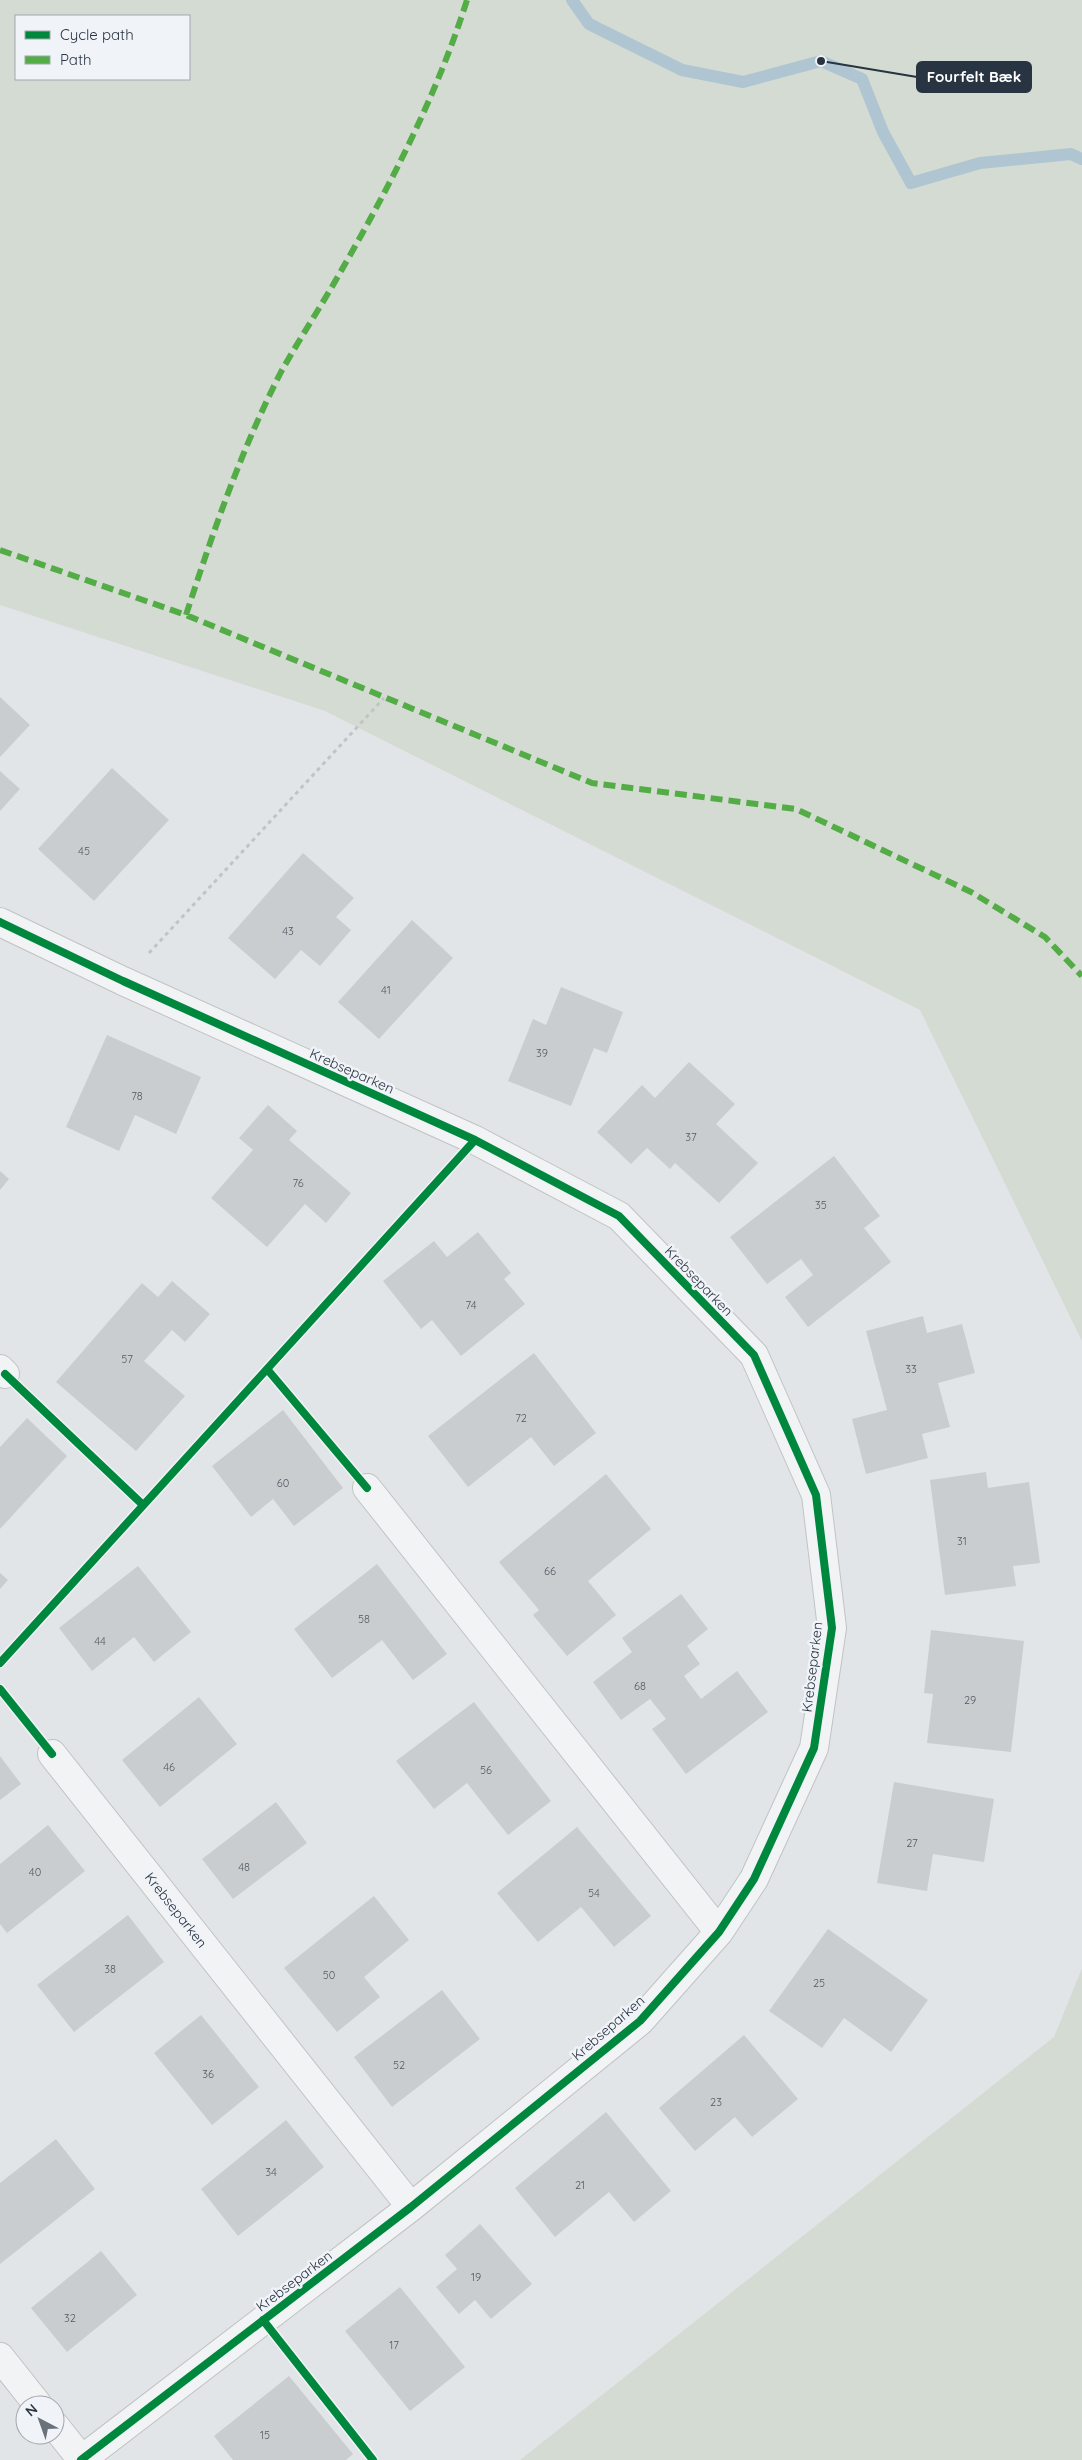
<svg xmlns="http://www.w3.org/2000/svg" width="1082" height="2460" viewBox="0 0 1082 2460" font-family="Quicksand,sans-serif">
  <rect width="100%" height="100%" fill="#e2e5e7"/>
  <!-- green -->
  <path fill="#d4dbd2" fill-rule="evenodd" d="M0,0h1082v1341l-162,-331 -595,-299 -325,-106zM16,16h173v63h-173z
    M1082,1968v492h-562l534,-423z"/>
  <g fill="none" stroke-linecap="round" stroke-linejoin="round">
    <!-- stream -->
    <path stroke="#b0c5d2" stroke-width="12" d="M572,0l17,24 93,46 61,12 78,-21 41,18 21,53 28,51 69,-20 91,-9 11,5"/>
  </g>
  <!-- building -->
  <path fill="#cacdcf" d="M0,697l30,28 -30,32z
    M112,768l57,52 -75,81 -56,-52z
    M0,771l20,18 -20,22z
    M303,853l51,45 -18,19 15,13 -31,36 -19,-16 -26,29 -47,-41z
    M412,920l41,38 -74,81 -41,-37z
    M561,987l62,25 -16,41 -13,-5 -23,58 -63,-25 25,-62 13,6z
    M107,1035l94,42 -25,57 -41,-19 -16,36 -53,-24z
    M689,1062l46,42 -19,20 42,39 -39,40 -44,-40 -5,6 -23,-21 -16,16 -34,-32 45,-47 13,13z
    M268,1105l29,26 -8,9 62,53 -25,30 -21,-19 -38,43 -56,-49 42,-48 -14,-12z
    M834,1156l46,60 -16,12 27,34 -83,65 -23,-30 28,-22 -12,-16 -34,25 -37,-47z
    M0,1171l9,8 -9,11z
    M478,1232l33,41 -7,6 21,25 -64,52 -29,-36 -11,9 -38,-48 51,-40 13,16z
    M172,1281l38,33 -25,28 -13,-12 -28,31 41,35 -49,55 -80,-69 86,-99 16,14z
    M923,1316l4,17 35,-9 13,49 -37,10 12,44 -28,7 6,24 -62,16 -14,-55 35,-9 -21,-79z
    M534,1353l62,80 -42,33 -23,-29 -63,50 -40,-51z
    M283,1410l60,78 -49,38 -21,-27 -22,18 -39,-51z
    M27,1418l40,38 -67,73v-82z
    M986,1472l2,16 41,-6 11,81 -27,3 3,20 -71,9 -15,-115z
    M606,1474l45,55 -63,52 28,34 -49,41 -34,-41 6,-5 -40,-48z
    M377,1564l70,90 -34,26 -31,-40 -50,38 -38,-49z
    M138,1566l53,66 -37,30 -20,-25 -42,34 -33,-43z
    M0,1573l8,7 -8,9z
    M681,1594l27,35 -21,17 13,18 -16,12 17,23 36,-28 31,41 -82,62 -34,-45 14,-10 -16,-20 -29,21 -28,-38 39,-30 -10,-14z
    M931,1630l93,11 -13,111 -84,-9 6,-49 -9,-1z
    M199,1697l38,47 -77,63 -38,-47z
    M474,1702l77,99 -43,34 -41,-52 -33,26 -38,-48z
    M0,1756l21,28 -21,16z
    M894,1782l100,17 -10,63 -51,-8 -6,37 -50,-8z
    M276,1802l31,41 -74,56 -31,-40z
    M48,1825l37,46 -78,62 -7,-9v-60z
    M577,1827l74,89 -37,31 -33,-40 -43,35 -41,-49z
    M374,1896l35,44 -45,37 16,20 -43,35 -53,-64z
    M128,1915l36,47 -90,70 -37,-47z
    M828,1929l100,71 -37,52 -47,-34 -22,30 -53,-37z
    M442,1990l38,49 -88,68 -38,-50z
    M201,2015l58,72 -47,38 -58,-72z
    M744,2035l54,64 -46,38 -17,-20 -40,34 -36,-43z
    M606,2112l65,79 -37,31 -25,-30 -54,45 -40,-49z
    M286,2120l38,47 -86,69 -37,-47z
    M56,2139l39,50 -95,75v-81z
    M480,2224l52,60 -41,35 -16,-19 -16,14 -23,-27 21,-18 -12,-14z
    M101,2251l36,44 -70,57 -36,-44z
    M400,2287l65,80 -55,44 -65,-80z
    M289,2376l64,78 -7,6h-113l-19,-24z"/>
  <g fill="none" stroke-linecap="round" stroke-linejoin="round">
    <defs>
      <path id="minor" d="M0,922l123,59 352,159 144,76 135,139 62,140 16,133 -18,120 -60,131 -35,53 -79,89 -229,186 -330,253
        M0,1369l5,5
        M367,1488l352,444
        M52,1754l359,453
        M0,2357l38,48
        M55,2426l27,34"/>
    </defs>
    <!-- minor casing -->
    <use href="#minor" stroke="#c0c3c5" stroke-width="30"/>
    <!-- path -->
    <path stroke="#c1c4c7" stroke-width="3" stroke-dasharray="4 4" stroke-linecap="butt" d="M149,953l235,-255"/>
    <!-- minor -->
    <use href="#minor" stroke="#f1f3f4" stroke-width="28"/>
    <!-- quiet -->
    <path stroke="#53ac46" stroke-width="6" stroke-dasharray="12 6" stroke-linecap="butt" d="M0,550l186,65 406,168 204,26 175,83 74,45 37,39
      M186,615c27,-83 55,-165 95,-243 19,-34 41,-67 60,-101 50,-87 96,-176 126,-271"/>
    <defs>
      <path id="cycleway" d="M0,922l123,59 352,159 144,76 135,139 62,140 16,133 -18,120 -60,131 -35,53 -79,89 -229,186 -330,253
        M267,1369l100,119
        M5,1374l138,131
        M0,1663l475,-523
        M0,1689l52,65
        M263,2320l110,140"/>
    </defs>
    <!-- cycleway casing -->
    <use href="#cycleway" stroke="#f0f3f7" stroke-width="11"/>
    <!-- cycleway -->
    <use href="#cycleway" stroke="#00873e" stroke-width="8"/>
  </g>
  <g text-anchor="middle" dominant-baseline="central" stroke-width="5" stroke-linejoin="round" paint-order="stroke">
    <!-- number labels -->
    <g font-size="11" fill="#515b65">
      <text x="84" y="851">45</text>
      <text x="288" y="931">43</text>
      <text x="386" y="990">41</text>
      <text x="542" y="1053">39</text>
      <text x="137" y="1096">78</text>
      <text x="691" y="1137">37</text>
      <text x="298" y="1183">76</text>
      <text x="821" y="1205">35</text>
      <text x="471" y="1305">74</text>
      <text x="127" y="1359">57</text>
      <text x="911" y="1369">33</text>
      <text x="521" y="1418">72</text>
      <text x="283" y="1483">60</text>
      <text x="962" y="1541">31</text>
      <text x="550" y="1571">66</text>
      <text x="364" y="1619">58</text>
      <text x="100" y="1641">44</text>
      <text x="640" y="1686">68</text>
      <text x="970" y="1700">29</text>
      <text x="169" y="1767">46</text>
      <text x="486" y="1770">56</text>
      <text x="912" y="1843">27</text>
      <text x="244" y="1867">48</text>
      <text x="35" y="1872">40</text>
      <text x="594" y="1893">54</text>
      <text x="110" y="1969">38</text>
      <text x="329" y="1975">50</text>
      <text x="819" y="1983">25</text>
      <text x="399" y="2065">52</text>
      <text x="208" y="2074">36</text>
      <text x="716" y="2102">23</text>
      <text x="271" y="2172">34</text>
      <text x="580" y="2185">21</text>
      <text x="476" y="2277">19</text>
      <text x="70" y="2318">32</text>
      <text x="394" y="2345">17</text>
      <text x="265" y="2435">15</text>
    </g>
    <!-- street labels -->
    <g font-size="14" fill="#283441" stroke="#f0f3f7">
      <text transform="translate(352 1071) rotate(24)">Krebseparken</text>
      <text transform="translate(699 1281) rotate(46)">Krebseparken</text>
      <text transform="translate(812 1667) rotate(-83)">Krebseparken</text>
      <text transform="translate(176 1910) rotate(52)">Krebseparken</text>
      <text transform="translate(608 2028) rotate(-41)">Krebseparken</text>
      <text transform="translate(294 2281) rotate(-37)">Krebseparken</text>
    </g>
  </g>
  <!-- callouts -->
  <path fill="none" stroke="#283441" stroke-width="2" d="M821 61L917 77"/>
  <circle fill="#283441" stroke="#f0f3f7" stroke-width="2" cx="821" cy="61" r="5"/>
  <rect fill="#283441" stroke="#283441" stroke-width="2" x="917" y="62" width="114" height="30" rx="5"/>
  <g font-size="15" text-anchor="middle" font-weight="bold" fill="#fff">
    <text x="974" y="82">Fourfelt Bæk</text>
  </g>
  <!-- legend -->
  <rect x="15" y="15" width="175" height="65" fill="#f0f3f7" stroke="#a0a7ae"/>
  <rect x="25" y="31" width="25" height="8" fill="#00873e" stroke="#a0a7ae"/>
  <text x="60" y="40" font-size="15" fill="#283441">Cycle path</text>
  <rect x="25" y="56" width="25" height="8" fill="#53ac46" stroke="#a0a7ae"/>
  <text x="60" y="65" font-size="15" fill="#283441">Path</text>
  <!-- north arrow -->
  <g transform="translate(40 2420) rotate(319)"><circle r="24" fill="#f0f3f7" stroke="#a0a7ae"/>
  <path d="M0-4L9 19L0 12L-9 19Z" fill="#69727b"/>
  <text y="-8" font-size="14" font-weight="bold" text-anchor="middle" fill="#283441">N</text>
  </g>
</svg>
